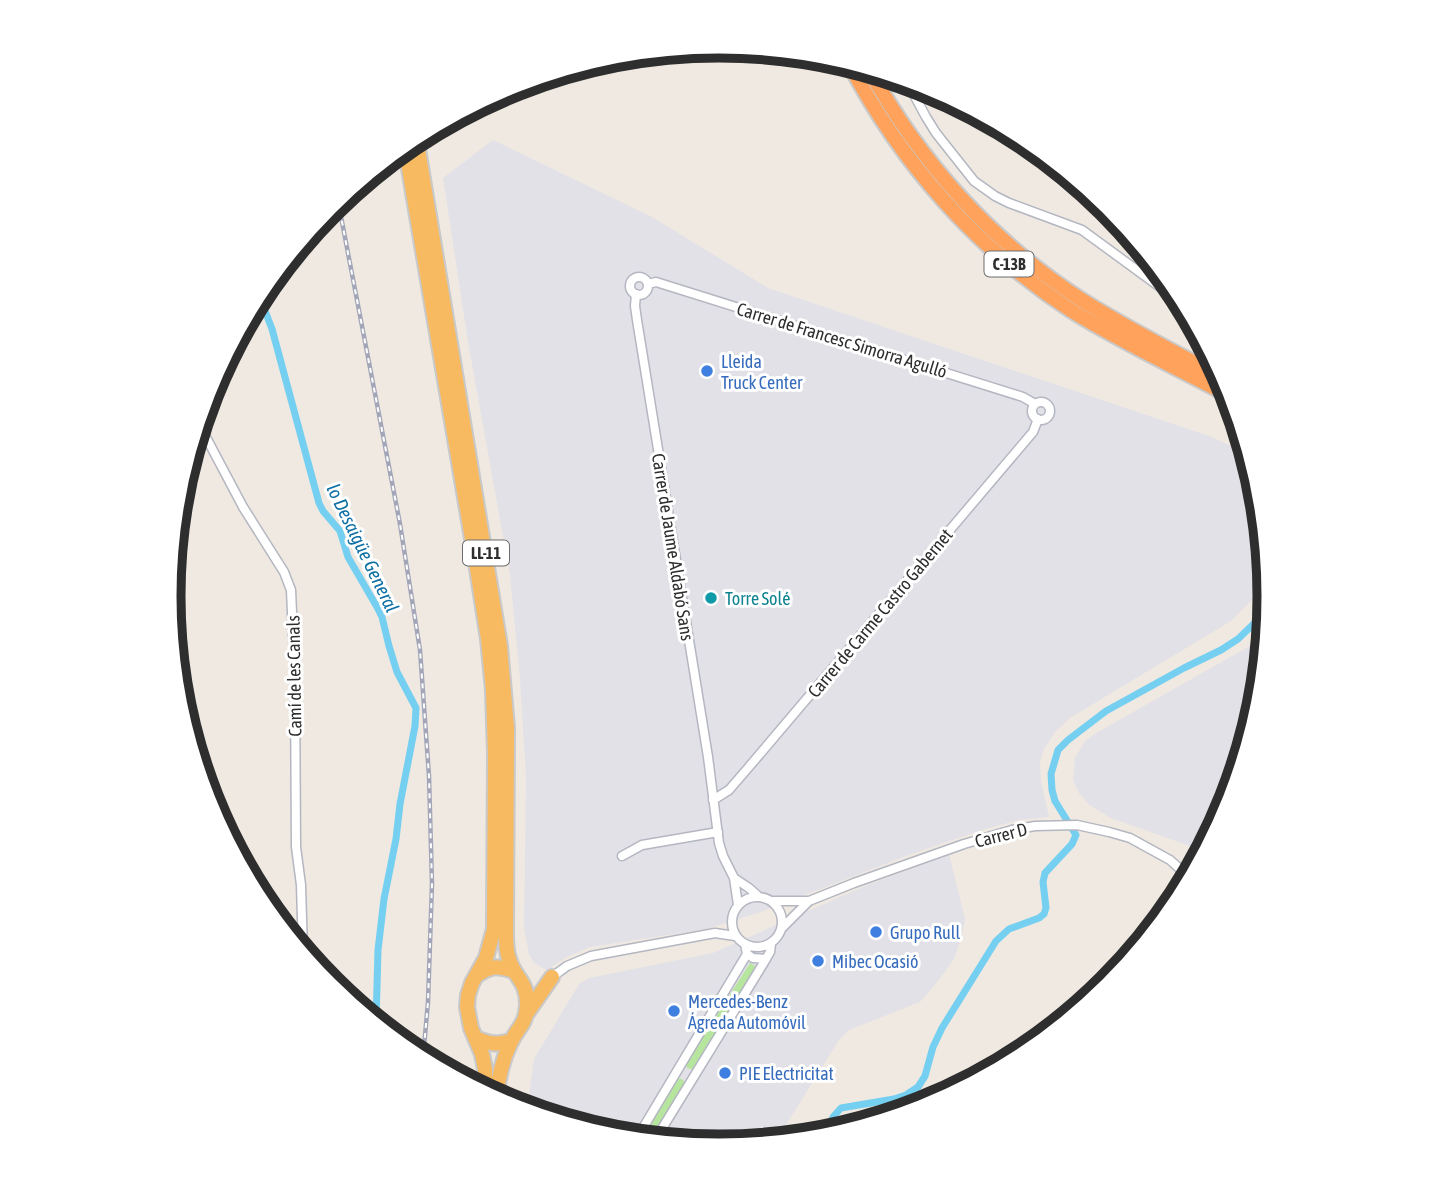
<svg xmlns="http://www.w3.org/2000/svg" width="1439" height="1192" viewBox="0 0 1439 1192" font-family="'Asap Condensed',sans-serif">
  <rect width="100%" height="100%" fill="#efe9e1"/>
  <!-- industrial -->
  <path fill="#e3e1e8" d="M493,140l159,77 116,71 441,148 40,18 10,35 10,93 -38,39 -161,97 -14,13 -12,18 -4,13 1,18 8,37 -30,3 -37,10 -76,26 -145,56 -55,17 -116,18 -25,11 -18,12 -8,-4 -5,-3 -5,-9 -5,-25 2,-152 -6,-98 -10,-104 -42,-233 -25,-164z
    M1267,628l-8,76 -31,103 -24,44 -93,-33 -22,-13 -10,-12 -6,-13 2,-22 10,-17 13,-9 150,-85z
    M949,854l16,65 -3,17 -8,23 -19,26 -15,17 -71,28 -10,10 -63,101 -57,5 -107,-10 -85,-26 7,-51 45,-75 10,-6 124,-25 145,-64z"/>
  <!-- green -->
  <path fill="#b6e59e" d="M750,963l5,3 -2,5 -59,99 -7,-2 -2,-7 9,-10z
    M677,1078l5,1 4,5 -35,56 -10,-1 28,-46 -2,-2z"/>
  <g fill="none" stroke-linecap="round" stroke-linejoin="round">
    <!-- canal -->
    <path stroke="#75cff0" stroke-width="7" d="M259,295l13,34 47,174 4,8 17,20 8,26 29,50 5,10 7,29 8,26 19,36 -1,18 -15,78 -4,35 -12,60 -6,51 -2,73
      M825,1136l8,-19 8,-9 53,-9 12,-4 12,-8 7,-11 8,-29 9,-19 54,-87 13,-12 30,-11 5,-4 2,-6 -3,-26 2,-9 27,-29 4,-9 -21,-34 -3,-11 -1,-16 7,-24 10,-10 38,-29 78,-43 37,-18 17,-11 31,-30"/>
    <defs>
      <path id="minor" d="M906,80l20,37 10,16 38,48 21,15 14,7 73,27 104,76
        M630 286a9 9 0 1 1 18 0a9 9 0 1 1-18 0Z
        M648,284l8,-2 16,5 351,110 12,7
        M636,294l-1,12 2,14 71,437 11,86 4,13 11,22 4,27
        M1032 411a9 9 0 1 1 18 0a9 9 0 1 1-18 0Z
        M199,424l44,83 41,65 7,18 4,90 1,167 5,38 2,67
        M713,800l16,-10 19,-22 285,-336 5,-13
        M622,856l20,-11 76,-13
        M734,878l15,10 9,8
        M732 922a25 25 0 1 1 50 0a25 25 0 1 1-50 0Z
        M771,901h38
        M782,928l27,-27 45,-18 110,-39 48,-14 23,-4 42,-1 32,7 21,6 40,22 20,18
        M747,954l6,4 13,1
        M552,977l15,-11 24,-10 124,-23 20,3
        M637,1138l110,-184 -2,-10
        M655,1140l108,-176 7,-12 1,-8"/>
      <path id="trunk" d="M416,137l84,509 7,82 -1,204c0,9 0,19 3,27 6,20 18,21 18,45 -1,23 -10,23 -17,40 -8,17 -12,36 -14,54
        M405,145l71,417 12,77 5,51 2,64 -1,175 -8,29 -14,25 -4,12 -1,12 4,21 11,26 3,15v23
        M477,975c16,-10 20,-9 37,-4
        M527,1013l25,-36
        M476,1038c13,6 21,7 35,3"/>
      <path id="motorway" d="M849,63c52,100 128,186 223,248 51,32 106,57 160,86
        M869,69c50,92 123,173 211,230 47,30 96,54 145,80"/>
    </defs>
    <!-- minor casing -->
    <use href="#minor" stroke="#b4b7c1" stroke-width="11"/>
    <!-- trunk casing -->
    <use href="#trunk" stroke="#c9c9c9" stroke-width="18"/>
    <!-- motorway casing -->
    <use href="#motorway" stroke="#c9c9c9" stroke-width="18"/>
    <!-- minor -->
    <use href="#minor" stroke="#fff" stroke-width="8"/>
    <!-- trunk -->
    <use href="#trunk" stroke="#f8ba60" stroke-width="14"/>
    <!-- motorway -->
    <use href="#motorway" stroke="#ffa35c" stroke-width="14"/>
    <defs>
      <path id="rail" d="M338,201l62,323 20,126 9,126 3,108 -4,118 -5,56"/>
    </defs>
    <!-- rail casing -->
    <use href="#rail" stroke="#a3a6b8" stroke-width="4.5"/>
    <!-- rail -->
    <use href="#rail" stroke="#fff" stroke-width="2" stroke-dasharray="5" stroke-linecap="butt"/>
  </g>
  <!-- markers -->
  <g fill="#3f7fe0" stroke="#fff" stroke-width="2.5">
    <circle cx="707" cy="371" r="7"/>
    <circle cx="876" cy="932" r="7"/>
    <circle cx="818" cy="961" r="7"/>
    <circle cx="674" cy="1011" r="7"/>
    <circle cx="725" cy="1073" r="7"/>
  </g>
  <circle fill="#0f9aa8" stroke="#fff" stroke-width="2.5" cx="711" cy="598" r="7"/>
  <g text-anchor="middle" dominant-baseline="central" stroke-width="6" stroke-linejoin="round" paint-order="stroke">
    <!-- shield labels -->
    <g fill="#fff" stroke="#6d6d6d" stroke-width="2">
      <rect x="984.5" y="251.5" width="49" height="25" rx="5"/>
      <rect x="463" y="540.5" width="46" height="25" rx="5"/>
    </g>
    <g font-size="16" font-weight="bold" fill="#2e2e2e">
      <text x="1009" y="264">C-13B</text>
      <text x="486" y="553">LL-11</text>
    </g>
    <!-- street labels -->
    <g font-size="18" fill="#2e2e2e" stroke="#fff">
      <text transform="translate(842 340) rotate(17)">Carrer de Francesc Simorra Agulló</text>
      <text transform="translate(673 547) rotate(81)">Carrer de Jaume Aldabó Sans</text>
      <text transform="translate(880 613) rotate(-50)">Carrer de Carme Castro Gabernet</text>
      <text transform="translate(294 676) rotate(-91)">Camí de les Canals</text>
      <text transform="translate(1001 835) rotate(-14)">Carrer D</text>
    </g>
    <!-- shop labels -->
    <g font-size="18" fill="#366cbe" stroke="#fff" text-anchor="start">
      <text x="721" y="361">Lleida<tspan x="721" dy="21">Truck Center</tspan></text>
      <text x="890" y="932">Grupo Rull</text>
      <text x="832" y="961">Mibec Ocasió</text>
      <text x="688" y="1001">Mercedes-Benz<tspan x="688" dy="21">Ágreda Automóvil</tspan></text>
      <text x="739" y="1073">PIE Electricitat</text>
    </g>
    <!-- culture labels -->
    <g font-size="18" fill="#0d838f" stroke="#fff" text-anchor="start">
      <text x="725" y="598">Torre Solé</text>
    </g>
    <!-- water labels -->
    <g font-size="19" font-style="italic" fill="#0d6fa3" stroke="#fff">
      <text transform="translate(363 548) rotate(64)">lo Desaigüe General</text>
    </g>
  </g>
  <!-- crop -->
  <path d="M0 0H1439V1192H0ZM181 596a538 538 0 1 1 1076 0a538 538 0 1 1-1076 0Z" fill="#fff" fill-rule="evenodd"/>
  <path fill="none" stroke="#2e2e2e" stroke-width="9" d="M181 596a538 538 0 1 1 1076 0a538 538 0 1 1-1076 0Z"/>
</svg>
